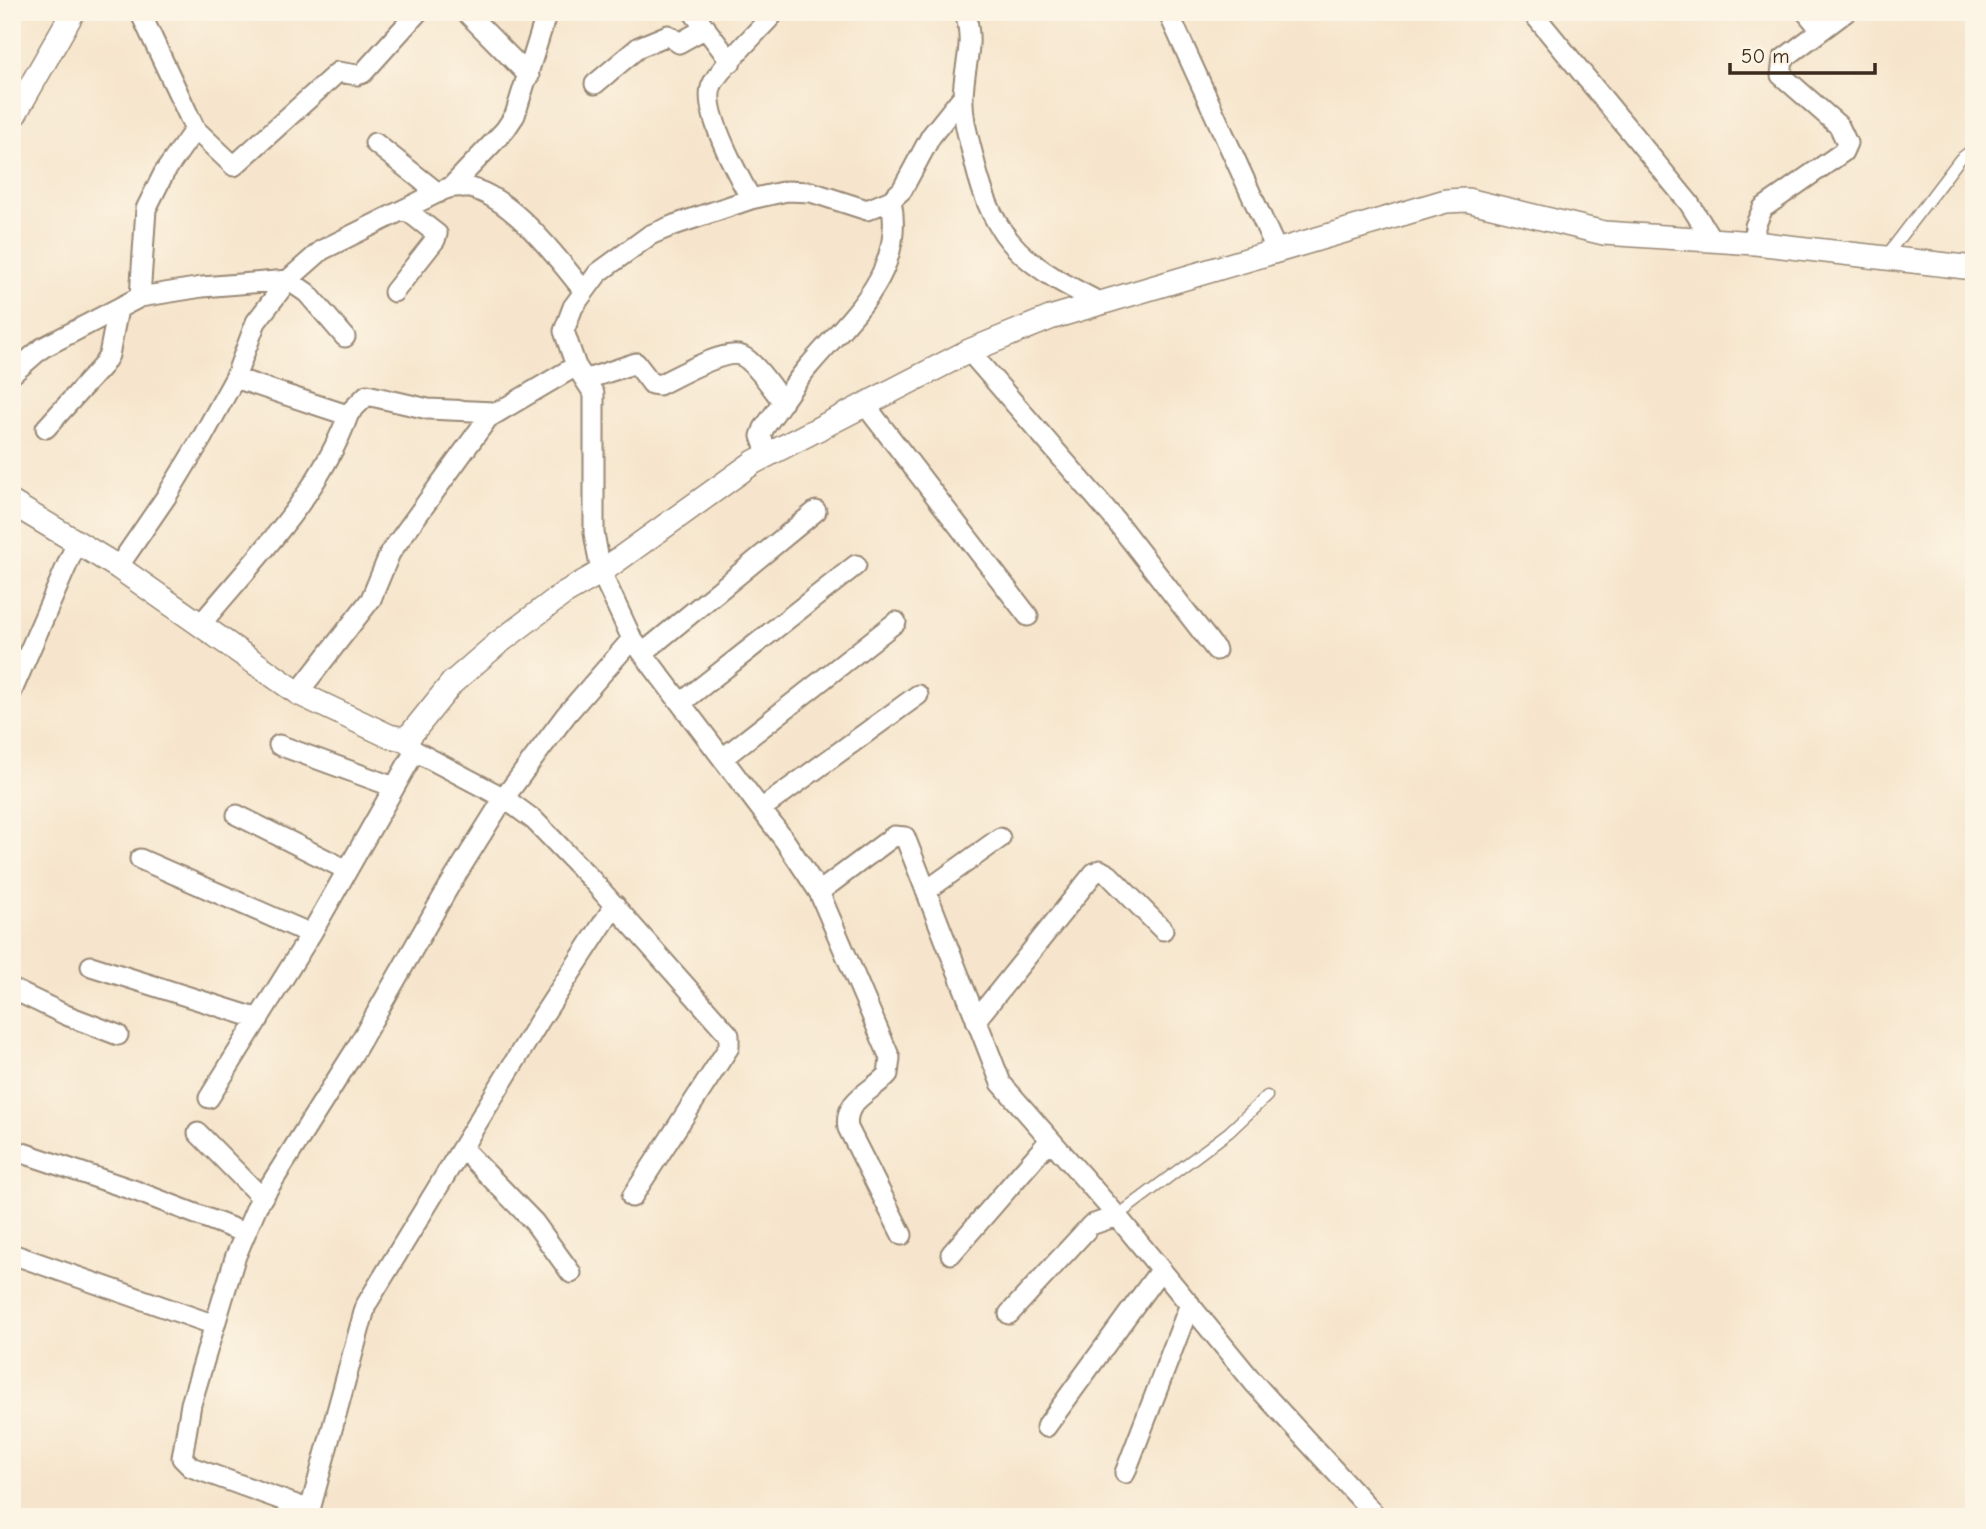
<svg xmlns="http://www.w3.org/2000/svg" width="1986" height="1529" viewBox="0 0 1986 1529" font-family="'Comic Neue',sans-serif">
  <rect width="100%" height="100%" fill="#fcf5e5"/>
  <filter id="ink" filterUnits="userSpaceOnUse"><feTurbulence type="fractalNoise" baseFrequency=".0143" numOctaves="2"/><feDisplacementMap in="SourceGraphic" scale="14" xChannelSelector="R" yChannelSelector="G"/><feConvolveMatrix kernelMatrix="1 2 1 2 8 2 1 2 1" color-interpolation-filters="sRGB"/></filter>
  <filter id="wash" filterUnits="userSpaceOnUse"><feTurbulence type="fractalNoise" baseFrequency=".00686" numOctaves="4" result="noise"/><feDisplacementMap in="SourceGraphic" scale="28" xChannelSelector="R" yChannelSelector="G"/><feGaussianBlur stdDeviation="1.57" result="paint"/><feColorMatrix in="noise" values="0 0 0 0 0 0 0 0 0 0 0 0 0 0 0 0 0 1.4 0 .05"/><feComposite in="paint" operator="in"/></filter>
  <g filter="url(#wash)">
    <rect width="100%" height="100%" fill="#f6e5cc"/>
  </g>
  <g filter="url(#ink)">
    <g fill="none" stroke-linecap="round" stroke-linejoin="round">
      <defs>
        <path id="service" d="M1886,256l74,-97 14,-11
          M1117,1216l112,-84 38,-36"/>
        <path id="minor" d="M140,12l55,117 -31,44 -18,36 -6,88
          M466,12l63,64
          M693,12l38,50
          M965,12c10,36 -1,50 -2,85 -1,21 6,42 11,63 20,86 54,106 129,144
          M1168,12l109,239
          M1532,12l157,191 23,37
          M1806,12l15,18
          M595,84l44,-37 29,-12 11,8 27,-15
          M195,129l39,37 104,-94 19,3 6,-2 55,-61
          M375,143l63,50
          M451,187l54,-57 10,-15 32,-103
          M751,199c-12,-22 -50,-90 -39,-114 7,-17 49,-56 63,-73
          M1755,243v-17l8,-18 80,-56 4,-9 -8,-17 -58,-51 2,-16 63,-47
          M394,292l41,-52 2,-6 -32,-25
          M969,351l143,165 104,134
          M12,374l30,-26 98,-51 62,-10 86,-7 19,13 38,44
          M235,378l109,36 5,-1 18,-18 61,14 66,3
          M587,379l49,-16 16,21 7,1c17,-8 66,-37 83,-29 12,5 32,35 41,46
          M866,406l162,210
          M46,428l57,-63 6,-10 9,-46
          M768,456l-7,-20 3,-8c15,-20 28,-42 44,-61 42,-50 98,-93 83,-167
          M118,567l48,-70 37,-61 32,-58 21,-56 32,-42 34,-30 121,-60c49,-21 113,66 140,100
          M201,624c54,-65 119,-130 148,-211
          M643,653l173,-142
          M12,691l65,-149
          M298,693l73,-94 19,-46 98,-135 88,-52
          M681,703l175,-138
          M403,739l12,12 89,47 30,22 57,59 138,156v12l-97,150
          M279,745l115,42
          M723,758l173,-136
          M761,809l157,-114
          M237,815l110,55
          M140,859l171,75
          M926,891l74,-53
          M819,892l75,-56 11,1 96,246 116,133 137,167 123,134
          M91,966l168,53
          M12,989l54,26 52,20
          M976,1020l118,-147 6,-3 9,5 54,55
          M209,1098l102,-164 104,-183
          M198,1133l64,65
          M462,1148l72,74 37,51
          M20,1152l116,39 109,42
          M902,1235l-54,-107c-5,-28 24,-36 40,-54l2,-16 -71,-166 -34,-51 -153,-202 -31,-67 -7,-39v-139l-18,-28 -12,-35 9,-24 25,-34 52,-38 24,-10 77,-26 36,-8 24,1 56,18 24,-10 11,-10 29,-54 32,-40
          M12,1254l203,71
          M951,1254l99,-114
          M1009,1314l82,-89 26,-9
          M1046,1427l115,-158
          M1125,1473l65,-169
          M310,1510l-119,-43 -9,-9 9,-54 44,-146 22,-52 99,-157 92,-161 56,-90 62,-83 66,-76
          M308,1517l58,-212 174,-285 75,-115"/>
        <path id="tertiary" d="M12,119l61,-107
          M12,503l106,64 180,126 91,43 14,3 8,-5 41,-51 45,-39 66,-50 38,-22 153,-110 215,-111 81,-33 396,-117 21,-1 137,33 151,10 219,25"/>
      </defs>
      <!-- service casing -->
      <use href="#service" stroke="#988875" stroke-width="13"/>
      <!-- minor casing -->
      <use href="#minor" stroke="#988875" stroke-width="23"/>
      <!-- tertiary casing -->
      <use href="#tertiary" stroke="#988875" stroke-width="26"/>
      <!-- service -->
      <use href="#service" stroke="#fff" stroke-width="10"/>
      <!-- minor -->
      <use href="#minor" stroke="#fff" stroke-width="19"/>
      <!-- tertiary -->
      <use href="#tertiary" stroke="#fff" stroke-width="23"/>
    </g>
  </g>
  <!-- margin -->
  <rect width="1986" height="1529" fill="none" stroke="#fcf5e5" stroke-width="42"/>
  <!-- scale -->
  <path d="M1730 63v10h145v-10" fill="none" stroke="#3b2a1e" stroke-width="3.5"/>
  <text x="1741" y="63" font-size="21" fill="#3b2a1e" stroke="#fcf5e5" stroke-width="5" paint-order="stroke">50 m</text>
</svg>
